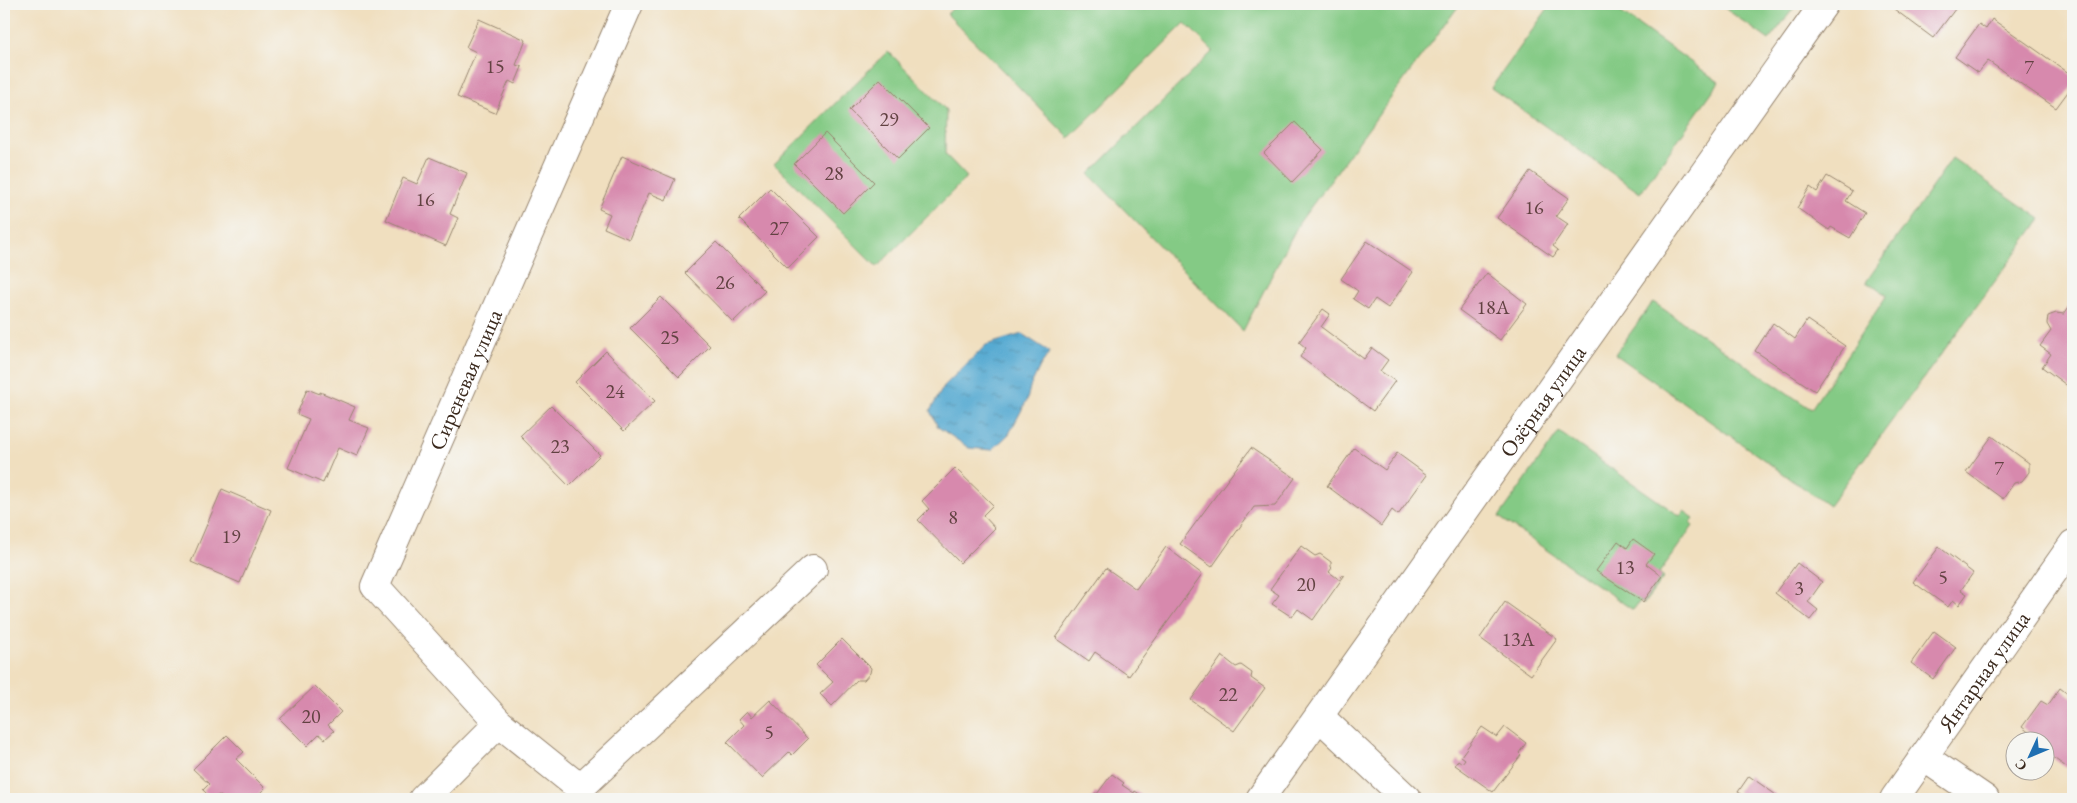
<svg xmlns="http://www.w3.org/2000/svg" width="2077" height="803" viewBox="0 0 2077 803" font-family="'EB Garamond',serif">
  <defs>
    <pattern id="water-ripples" width="26" height="14" patternUnits="userSpaceOnUse" patternTransform="scale(1.25)"><rect width="26" height="14" fill="#56aad2"/><path d="M2 4q2-2 4 0t4 0M15 11q2-2 4 0t4 0" fill="none" stroke="#488baa"/></pattern>
  </defs>
  <rect width="100%" height="100%" fill="#f6f6f2"/>
  <filter id="ink" filterUnits="userSpaceOnUse"><feTurbulence type="fractalNoise" baseFrequency=".02" numOctaves="2"/><feDisplacementMap in="SourceGraphic" scale="10" xChannelSelector="R" yChannelSelector="G"/><feConvolveMatrix kernelMatrix="1 2 1 2 8 2 1 2 1" color-interpolation-filters="sRGB"/></filter>
  <filter id="wash" filterUnits="userSpaceOnUse"><feTurbulence type="fractalNoise" baseFrequency=".0096" numOctaves="4" result="noise"/><feDisplacementMap in="SourceGraphic" scale="20" xChannelSelector="R" yChannelSelector="G"/><feGaussianBlur stdDeviation="1.12" result="paint"/><feColorMatrix in="noise" values="0 0 0 0 0 0 0 0 0 0 0 0 0 0 0 0 0 1.4 0 .05"/><feComposite in="paint" operator="in"/></filter>
  <g filter="url(#wash)">
    <rect width="100%" height="100%" fill="#f0dfbf"/>
    <!-- green -->
    <path fill="#84ca85" stroke="#607a52" d="M957,4h503l-161,219 -56,108 -154,-157 124,-123 -28,-28 -116,115 -122,-124z
      M1551,4h58l110,78 -79,111 -149,-105z
      M1719,4h78l-28,36z
      M888,51l58,59 -1,44 22,23 -90,90 -103,-103z
      M1952,158l89,61 -212,287 -214,-152 38,-52 158,107 76,-114 -21,-13z
      M1559,432l121,84 4,-5 10,7 -4,5 3,3 -34,47 5,4 -20,26 -4,-2 -7,9 -134,-93z"/>
    <!-- water -->
    <path fill="url(#water-ripples)" stroke="#486a78" d="M1022,334l28,18 -10,14 -10,21 -3,13 -18,34 -17,16 -23,-2 -31,-21 -8,-16 14,-25 42,-41z"/>
    <g id="blocks">
      <!-- building -->
      <path fill="#d789ad" d="M1897,4h62l-26,34 -39,-29z
        M479,19l47,21 -10,25 6,2 -7,17 -6,-3 -14,32 -38,-16 19,-45 -10,-5z
        M1992,19l81,57v9l-17,23 -68,-47 -10,12 -23,-16 24,-33 7,5z
        M880,79l49,49 -31,31 -49,-49z
        M1295,122l28,28 -31,32 -28,-29z
        M825,133l49,49 -31,31 -49,-49z
        M622,156l53,23 -9,21 -17,-7 -20,46 -25,-11 6,-14 -11,-5z
        M429,157l38,16 -17,41 8,4 -12,28 -60,-26 17,-42 14,6z
        M1530,171l39,27 -13,18 12,8 -15,22 5,4 -5,7 -56,-39z
        M1827,176l25,15 -6,10 19,12 -15,25 -19,-11 -2,3 -32,-22 13,-21 7,5z
        M770,188l49,49 -31,31 -49,-49z
        M1367,241l46,31 -25,36 -13,-9 -7,10 -15,-10 5,-8 -17,-12z
        M716,242l49,49 -32,31 -48,-49z
        M1487,273l40,31 -27,36 -41,-30z
        M661,297l49,49 -31,31 -49,-49z
        M2073,301v89l-31,-23 9,-13 -11,-8 11,-15 -4,-7 1,-8 8,-3 8,1z
        M1323,309l7,5 -9,13 43,32 8,-11 16,12 -8,11 15,10 -22,30 -73,-54 6,-9 -7,-6z
        M1807,320l38,26 -30,45 -60,-40 18,-28 22,16z
        M606,351l49,50 -31,30 -49,-49z
        M307,389l13,5v-2l35,15 -6,13 20,8 -12,28 -19,-8 -15,35 -35,-15 21,-49 -12,-5z
        M551,406l49,49 -31,31 -49,-50z
        M1992,436l37,27v9l-7,9 -8,2 -11,16 -37,-27z
        M1251,448l44,30 -20,28 -21,1 -42,60 -32,-23z
        M1354,448l31,22 12,-17 30,22 -29,40 -6,-5 -11,16 -54,-40z
        M955,468l38,37 -10,10 12,13 -35,35 -42,-43 11,-11 -7,-8z
        M222,489l49,21 -31,73 -49,-21z
        M1633,539l21,15 -8,10 16,12 -19,26 -47,-31 22,-30 9,7z
        M1301,546l14,10 5,-2 11,8v5l1,1 -3,4 11,8 2,-5 2,1 -31,44 -15,-11 -6,8 -20,-13 7,-9 -9,-6z
        M1166,547l36,27 -73,102 -34,-24 -6,9 -33,-23 50,-70 30,21z
        M1939,547l34,26 -12,17 6,4 -8,11 -6,-5 -5,7 -35,-25z
        M1797,563l25,19 -14,20 10,8 -8,10 -35,-27z
        M1505,602l52,37 -26,36 -51,-37z
        M1934,631l22,16 -23,32 -22,-16z
        M842,639l29,29 -1,5 -6,7h-7l-25,26 -12,-12 13,-12 -17,-17z
        M1222,656l14,11 5,-2 11,8 -1,5 14,10 -31,43 -43,-31z
        M315,686l26,26 -13,13 6,6 -9,8 -6,-5 -12,12 -27,-27z
        M2060,688l13,10v74l-29,-21v-11h-5l-17,-13 19,-26 7,4z
        M770,700l38,39 -16,16 -3,-3 -27,26 -35,-36 17,-17 -5,-6 8,-8 5,6z
        M1482,727l15,10 8,-10 21,16 -7,10 2,2 -28,37 -38,-27 3,-5 4,3 3,-4 -4,-3z
        M227,735l17,17 -8,7 29,29 -11,11h-30l-5,-4 -7,4 -9,-9 6,-6 -16,-15z
        M1112,774l12,9 -2,2 12,8 1,-2 12,8h-56l4,-6 2,1z
        M1749,776l33,23h-38l2,-2 -8,-5z"/>
    </g>
  </g>
  <g filter="url(#ink)">
    <use href="#blocks" fill-opacity="0" stroke="#96846e" stroke-width="1"/>
    <g fill="none" stroke-linecap="round" stroke-linejoin="round">
      <defs>
        <g id="minor">
          <path d="M1320,717l87,82"/>
          <path id="s1" d="M499,723l-124,-137 254,-582"/>
          <path d="M1925,758l60,41"/>
          <path d="M423,799l76,-76 81,65 233,-219"/>
          <path id="s2" d="M1260,799l564,-795"/>
          <path id="s3" d="M1894,799l179,-255"/>
        </g>
      </defs>
      <!-- minor casing -->
      <use href="#minor" stroke="#96846e" stroke-width="30"/>
      <!-- minor -->
      <use href="#minor" stroke="#fff" stroke-width="28"/>
    </g>
  </g>
  <g text-anchor="middle" dominant-baseline="central" stroke-width="4" stroke-linejoin="round" paint-order="stroke">
    <!-- number labels -->
    <g font-size="20" fill="#624242">
      <text x="495" y="66">15</text>
      <text x="2029" y="67">7</text>
      <text x="889" y="119">29</text>
      <text x="834" y="173">28</text>
      <text x="425" y="199">16</text>
      <text x="1534" y="207">16</text>
      <text x="779" y="228">27</text>
      <text x="725" y="282">26</text>
      <text x="1493" y="307">18А</text>
      <text x="670" y="337">25</text>
      <text x="615" y="391">24</text>
      <text x="560" y="446">23</text>
      <text x="1999" y="468">7</text>
      <text x="953" y="517">8</text>
      <text x="231" y="536">19</text>
      <text x="1625" y="567">13</text>
      <text x="1943" y="577">5</text>
      <text x="1306" y="584">20</text>
      <text x="1799" y="588">3</text>
      <text x="1518" y="639">13А</text>
      <text x="1228" y="694">22</text>
      <text x="311" y="716">20</text>
      <text x="769" y="732">5</text>
    </g>
    <!-- street labels -->
    <g font-size="22" fill="#3b2a1e" stroke="#f6f6f2">
      <text stroke="none"><textPath href="#s1" startOffset="410">Сиреневая улица</textPath></text>
      <text stroke="none"><textPath href="#s2" startOffset="488">Озёрная улица</textPath></text>
      <text stroke="none"><textPath href="#s3" startOffset="156">Янтарная улица</textPath></text>
    </g>
  </g>
  <!-- margin -->
  <rect width="2077" height="803" fill="none" stroke="#f6f6f2" stroke-width="20"/>
  <!-- north arrow -->
  <g transform="translate(2030 756) rotate(226)"><circle r="24" fill="#f6f6f2" stroke="#aba49d"/>
  <path d="M0-4L9 19L0 12L-9 19Z" fill="#1f6fb2"/>
  <text y="-8" font-size="14" font-weight="bold" text-anchor="middle" fill="#3b2a1e">С</text>
  </g>
</svg>
